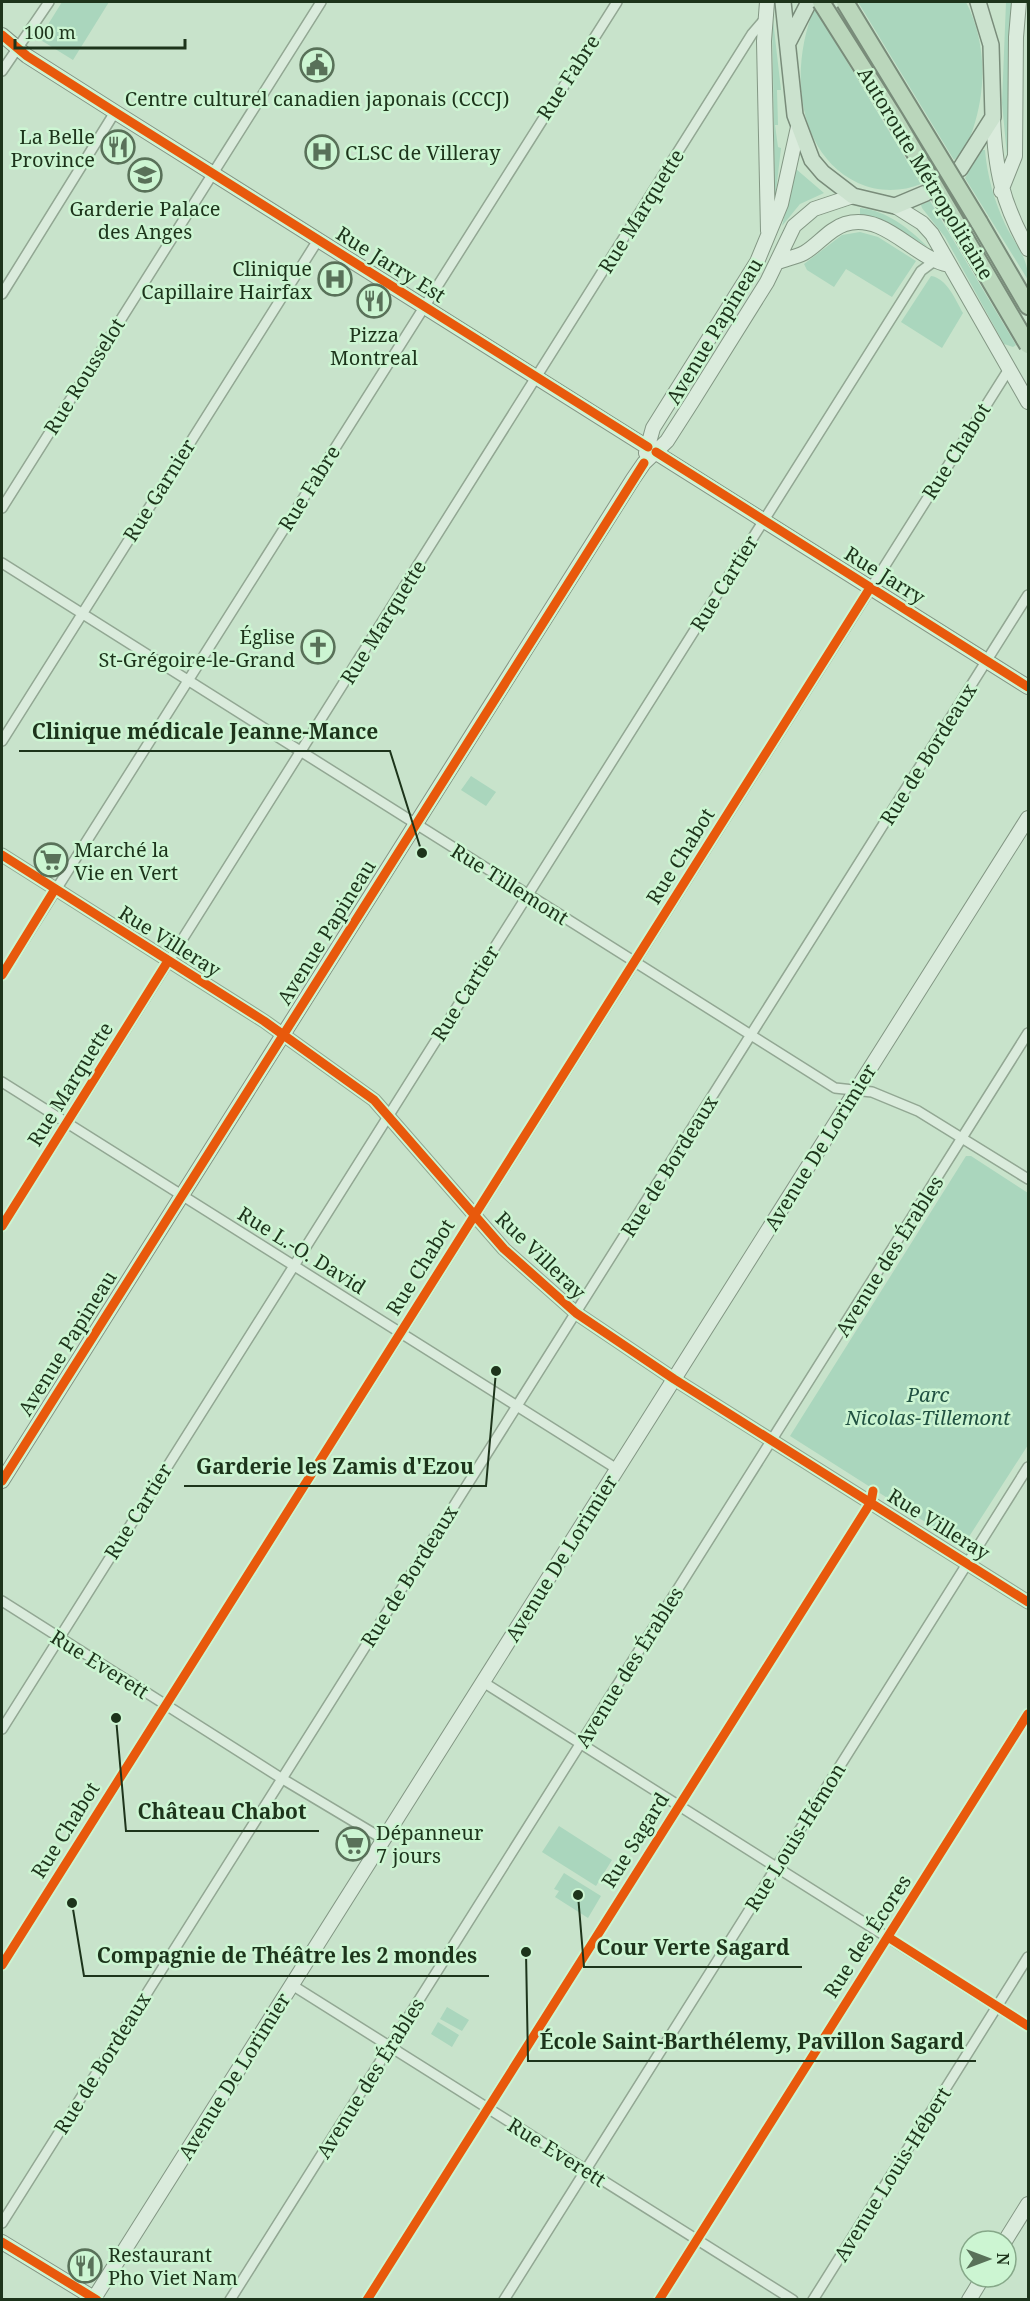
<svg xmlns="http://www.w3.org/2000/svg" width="1030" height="2301" viewBox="0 0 1030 2301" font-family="'Noto Serif',serif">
  <rect width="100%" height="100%" fill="#c8e3cb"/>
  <!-- green -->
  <path fill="#aad6bd" d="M62,2h47l-36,58 -34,-21z
    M858,2h108c20,39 21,85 7,127 -4,11 -8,24 -19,31z
    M1006,2h6l-3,154h-2l-5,-53z
    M814,9l15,23 92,152c-19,8 -44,8 -63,-1 -63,-30 -68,-116 -44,-174z
    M772,11l9,79h-4l1,35h-3l3,22 3,1 -6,52z
    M982,150h3c2,25 9,50 20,74 9,19 24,34 23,56l-63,-102z
    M796,169l28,24 -24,11 -18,22z
    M930,201l86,144 -3,2 -9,-3 -59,-107 -23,-29 -1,-3z
    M860,208c28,3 48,20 68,39l-51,-29 -17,-3z
    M860,232l18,5 38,24 -24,36 -46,-28 -12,18 -27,-17 -3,-6 38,-29z
    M931,276c16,2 25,25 32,37l-21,35 -41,-26z
    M471,776l25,16 -10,14 -25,-16z
    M966,1156h5l57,37v252l-65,101 -173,-110z
    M559,1826l53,34 -16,26 -54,-34z
    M564,1873l37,23 -13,22 -33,-21 4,-6 -5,-2z
    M447,2007l22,13 -7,11 -22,-12z
    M438,2022l21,13 -7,12 -21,-13z"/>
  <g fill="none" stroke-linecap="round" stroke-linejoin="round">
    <defs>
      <path id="minor" d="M2,71l47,-69
        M2,294l113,-182
        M2,508l319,-506
        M2,563l833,525 37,4 46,19 110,68
        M2,741l316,-501
        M2,975l615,-973
        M2,1082l615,387
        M2,1226l750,-1192 12,-14
        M2,1601l279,177 102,61
        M483,1682l545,344
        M2,1729l919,-1458 12,-9
        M2,1965l1007,-1596
        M292,1985l501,315
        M2,2223l1026,-1628
        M230,2300l798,-1267
        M367,2300l504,-798
        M504,2300l524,-833
        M659,2300l369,-586
        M813,2300l215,-343"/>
      <path id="tertiary" d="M2,855l262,166 110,79 130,149 72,64 98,66 354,223"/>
      <path id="secondary" d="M767,2l-3,39 4,190
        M2,35l25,21 88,56 913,575
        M993,117c2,53 9,85 35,132
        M1001,191l14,-35 1,-119 3,-35
        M895,206l27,17 10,11 96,168
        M778,262c8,-3 18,-5 26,-9 14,-8 25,-24 41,-29 40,-12 68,34 104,41
        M646,453l7,-25 104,-166 24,-58 17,-77
        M2,1481l631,-1002 11,-16 23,-22 25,-39 75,-120 27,-56 20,-17 39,-13
        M1005,2241l23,-37
        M2,2242l95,58
        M93,2300l935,-1482
        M969,2300l14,-23"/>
      <path id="primary" d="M783,2l12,113 17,45 11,13 30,23 42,10 31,-13
        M789,41l20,-39
        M960,169l33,-52 -2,-72 -13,-43"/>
      <path id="motorway" d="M979,222l49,84"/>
    </defs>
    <!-- minor casing -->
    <use href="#minor" stroke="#92a793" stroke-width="12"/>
    <!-- tertiary casing -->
    <use href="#tertiary" stroke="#92a793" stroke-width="15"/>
    <!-- secondary casing -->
    <use href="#secondary" stroke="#839784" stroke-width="16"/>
    <!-- primary casing -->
    <use href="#primary" stroke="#798c7a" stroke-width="18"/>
    <!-- motorway casing -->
    <use href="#motorway" stroke="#798c7a" stroke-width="20"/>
    <!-- minor -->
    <use href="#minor" stroke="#daebdc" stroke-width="9"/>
    <!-- tertiary -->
    <use href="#tertiary" stroke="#daebdc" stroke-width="12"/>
    <!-- secondary -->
    <use href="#secondary" stroke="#daebdc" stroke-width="14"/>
    <!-- primary -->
    <use href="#primary" stroke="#cbe2ce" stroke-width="15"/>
    <!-- motorway -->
    <use href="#motorway" stroke="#bad6bb" stroke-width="16"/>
    <defs>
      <path id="motorway-bridge" d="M821,2l74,117 133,226
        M845,2l134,220"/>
    </defs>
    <!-- motorway-bridge casing -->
    <use href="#motorway-bridge" stroke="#798c7a" stroke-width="20" stroke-linecap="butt"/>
    <!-- motorway-bridge -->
    <use href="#motorway-bridge" stroke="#bad6bb" stroke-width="16"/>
    <defs>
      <path id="cycleway" d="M2,35l25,21 88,56 533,335
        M656,452l372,235
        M2,855l262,166 110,79 130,149 72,64 98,66 354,223
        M2,975l53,-86
        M2,1226l166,-265
        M2,1481l642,-1018
        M888,1937l140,89
        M2,1965l868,-1377
        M2,2242l95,58
        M367,2300l504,-798 2,-11
        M659,2300l369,-586"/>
    </defs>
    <!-- cycleway casing -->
    <use href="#cycleway" stroke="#ccf5d2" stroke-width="13"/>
    <!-- cycleway -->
    <use href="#cycleway" stroke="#e8590c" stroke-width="9"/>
  </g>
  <!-- icons -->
  <defs>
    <symbol id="civic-ring" viewBox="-11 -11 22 22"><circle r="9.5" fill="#ccf5d2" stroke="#597159" stroke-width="1.5"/><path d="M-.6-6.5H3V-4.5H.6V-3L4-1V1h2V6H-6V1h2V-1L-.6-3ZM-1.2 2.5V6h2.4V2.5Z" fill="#597159"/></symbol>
    <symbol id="restaurant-ring" viewBox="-11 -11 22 22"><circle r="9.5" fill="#ccf5d2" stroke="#597159" stroke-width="1.5"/><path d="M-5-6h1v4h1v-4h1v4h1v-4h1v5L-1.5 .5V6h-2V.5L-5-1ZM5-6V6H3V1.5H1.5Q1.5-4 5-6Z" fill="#597159"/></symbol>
    <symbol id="hospital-ring" viewBox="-11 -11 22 22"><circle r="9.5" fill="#ccf5d2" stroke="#597159" stroke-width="1.5"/><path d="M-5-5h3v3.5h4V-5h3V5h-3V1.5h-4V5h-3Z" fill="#597159"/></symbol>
    <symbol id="school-ring" viewBox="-11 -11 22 22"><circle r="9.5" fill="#ccf5d2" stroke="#597159" stroke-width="1.5"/><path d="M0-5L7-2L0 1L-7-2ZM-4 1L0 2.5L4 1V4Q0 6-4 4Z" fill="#597159"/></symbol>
    <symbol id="church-ring" viewBox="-11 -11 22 22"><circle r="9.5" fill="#ccf5d2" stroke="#597159" stroke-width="1.5"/><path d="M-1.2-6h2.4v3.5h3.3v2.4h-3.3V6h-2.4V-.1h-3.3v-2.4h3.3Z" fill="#597159"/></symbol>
    <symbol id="supermarket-ring" viewBox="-11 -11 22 22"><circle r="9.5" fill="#ccf5d2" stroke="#597159" stroke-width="1.5"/><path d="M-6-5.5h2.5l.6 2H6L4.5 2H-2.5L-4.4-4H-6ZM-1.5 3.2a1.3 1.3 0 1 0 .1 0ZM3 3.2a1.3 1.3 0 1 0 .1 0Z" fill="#597159"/></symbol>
  </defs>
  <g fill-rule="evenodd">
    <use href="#civic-ring" x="298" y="46" width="38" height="38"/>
    <use href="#restaurant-ring" x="99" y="128" width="38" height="38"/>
    <use href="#hospital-ring" x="303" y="133" width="38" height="38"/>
    <use href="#school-ring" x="126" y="156" width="38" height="38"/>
    <use href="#hospital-ring" x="316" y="260" width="38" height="38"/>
    <use href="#restaurant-ring" x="355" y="282" width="38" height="38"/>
    <use href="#church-ring" x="299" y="628" width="38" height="38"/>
    <use href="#supermarket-ring" x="32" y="841" width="38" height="38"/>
    <use href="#supermarket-ring" x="334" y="1825" width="38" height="38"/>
    <use href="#restaurant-ring" x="66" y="2247" width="38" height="38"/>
  </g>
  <g text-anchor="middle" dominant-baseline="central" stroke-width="5" stroke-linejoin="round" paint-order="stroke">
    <!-- street labels -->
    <g font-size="20" fill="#1d341b" stroke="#ccf5d2">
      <text transform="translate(568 77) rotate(-57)">Rue Fabre</text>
      <text transform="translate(926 173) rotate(59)">Autoroute Métropolitaine</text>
      <text transform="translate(641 211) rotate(-58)">Rue Marquette</text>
      <text transform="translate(391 264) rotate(32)">Rue Jarry Est</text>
      <text transform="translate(714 331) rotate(-59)">Avenue Papineau</text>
      <text transform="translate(84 376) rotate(-58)">Rue Rousselot</text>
      <text transform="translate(956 451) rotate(-58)">Rue Chabot</text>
      <text transform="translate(309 488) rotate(-58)">Rue Fabre</text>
      <text transform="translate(159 490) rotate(-58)">Rue Garnier</text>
      <text transform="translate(885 575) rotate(32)">Rue Jarry</text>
      <text transform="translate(724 583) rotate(-58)">Rue Cartier</text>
      <text transform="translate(383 622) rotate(-58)">Rue Marquette</text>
      <text transform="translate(928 754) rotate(-58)">Rue de Bordeaux</text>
      <text transform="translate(680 856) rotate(-58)">Rue Chabot</text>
      <text transform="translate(510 884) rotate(32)">Rue Tillemont</text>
      <text transform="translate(326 932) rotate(-58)">Avenue Papineau</text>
      <text transform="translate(170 941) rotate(32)">Rue Villeray</text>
      <text transform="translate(465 993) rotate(-58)">Rue Cartier</text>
      <text transform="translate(70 1084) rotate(-58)">Rue Marquette</text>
      <text transform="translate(820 1147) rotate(-58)">Avenue De Lorimier</text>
      <text transform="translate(669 1166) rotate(-58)">Rue de Bordeaux</text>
      <text transform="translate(302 1250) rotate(32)">Rue L.-O. David</text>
      <text transform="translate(541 1255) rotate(44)">Rue Villeray</text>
      <text transform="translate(889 1256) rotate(-58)">Avenue des Érables</text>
      <text transform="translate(420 1267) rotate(-58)">Rue Chabot</text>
      <text transform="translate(67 1343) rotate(-58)">Avenue Papineau</text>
      <text transform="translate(138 1511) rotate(-58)">Rue Cartier</text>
      <text transform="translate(939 1524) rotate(32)">Rue Villeray</text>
      <text transform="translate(561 1558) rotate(-58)">Avenue De Lorimier</text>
      <text transform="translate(409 1576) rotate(-58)">Rue de Bordeaux</text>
      <text transform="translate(100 1664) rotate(32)">Rue Everett</text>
      <text transform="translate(629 1667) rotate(-58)">Avenue des Érables</text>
      <text transform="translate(65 1830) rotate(-58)">Rue Chabot</text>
      <text transform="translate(795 1837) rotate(-58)">Rue Louis-Hémon</text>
      <text transform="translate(635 1840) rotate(-58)">Rue Sagard</text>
      <text transform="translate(867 1936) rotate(-57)">Rue des Écores</text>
      <text transform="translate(102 2063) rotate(-58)">Rue de Bordeaux</text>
      <text transform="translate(234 2076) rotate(-58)">Avenue De Lorimier</text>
      <text transform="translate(370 2078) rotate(-58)">Avenue des Érables</text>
      <text transform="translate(557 2152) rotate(32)">Rue Everett</text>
      <text transform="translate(892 2174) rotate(-58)">Avenue Louis-Hébert</text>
    </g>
    <!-- poi labels -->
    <g font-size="20" fill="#1d341b" stroke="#ccf5d2" text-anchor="start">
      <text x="317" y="98" text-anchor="middle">Centre culturel canadien japonais (CCCJ)</text>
      <text x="95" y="136" text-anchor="end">La Belle<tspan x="95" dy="23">Province</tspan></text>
      <text x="345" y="152">CLSC de Villeray</text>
      <text x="145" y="208" text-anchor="middle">Garderie Palace<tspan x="145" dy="23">des Anges</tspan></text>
      <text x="312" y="268" text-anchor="end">Clinique<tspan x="312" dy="23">Capillaire Hairfax</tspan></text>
      <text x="374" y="334" text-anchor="middle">Pizza<tspan x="374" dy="23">Montreal</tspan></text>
      <text x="295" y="636" text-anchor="end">Église<tspan x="295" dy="23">St-Grégoire-le-Grand</tspan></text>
      <text x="74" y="849">Marché la<tspan x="74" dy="23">Vie en Vert</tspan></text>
      <text x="376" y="1832">Dépanneur<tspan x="376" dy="23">7 jours</tspan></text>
      <text x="108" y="2254">Restaurant<tspan x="108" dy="23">Pho Viet Nam</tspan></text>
    </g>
    <!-- park labels -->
    <g font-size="20" font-style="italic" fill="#215142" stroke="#ccf5d2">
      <text x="928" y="1394">Parc<tspan x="928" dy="23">Nicolas-Tillemont</tspan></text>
    </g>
  </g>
  <!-- callouts -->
  <path fill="none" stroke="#1d341b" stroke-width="2" d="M422 853L390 751H19M496 1371L486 1486H184M116 1718L126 1831H319M578 1895L584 1967H802M72 1903L84 1976H489M526 1952L528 2061H976"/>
  <g fill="#1d341b" stroke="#ccf5d2" stroke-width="2">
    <circle cx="422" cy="853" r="6"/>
    <circle cx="496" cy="1371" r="6"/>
    <circle cx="116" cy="1718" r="6"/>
    <circle cx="578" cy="1895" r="6"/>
    <circle cx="72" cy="1903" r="6"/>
    <circle cx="526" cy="1952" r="6"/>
  </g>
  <g font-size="21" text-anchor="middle" font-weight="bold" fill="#1d341b" stroke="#ccf5d2" stroke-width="5" stroke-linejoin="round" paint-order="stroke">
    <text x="205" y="739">Clinique médicale Jeanne-Mance</text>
    <text x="335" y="1474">Garderie les Zamis d'Ezou</text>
    <text x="222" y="1819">Château Chabot</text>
    <text x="693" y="1955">Cour Verte Sagard</text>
    <text x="287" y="1963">Compagnie de Théâtre les 2 mondes</text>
    <text x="752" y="2049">École Saint-Barthélemy, Pavillon Sagard</text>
  </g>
  <!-- border -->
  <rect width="1030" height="2301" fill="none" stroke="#1d341b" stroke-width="6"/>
  <!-- north arrow -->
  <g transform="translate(988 2259) rotate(90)"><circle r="28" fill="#ccf5d2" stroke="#86a889" stroke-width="1.5"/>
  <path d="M0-4.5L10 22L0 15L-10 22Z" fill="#597159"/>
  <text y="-9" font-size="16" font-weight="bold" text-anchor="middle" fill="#1d341b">N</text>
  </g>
  <!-- scale -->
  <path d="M15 39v9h170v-9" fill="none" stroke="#1d341b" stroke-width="3"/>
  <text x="24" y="39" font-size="18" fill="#1d341b" stroke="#ccf5d2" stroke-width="4.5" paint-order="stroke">100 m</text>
</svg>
